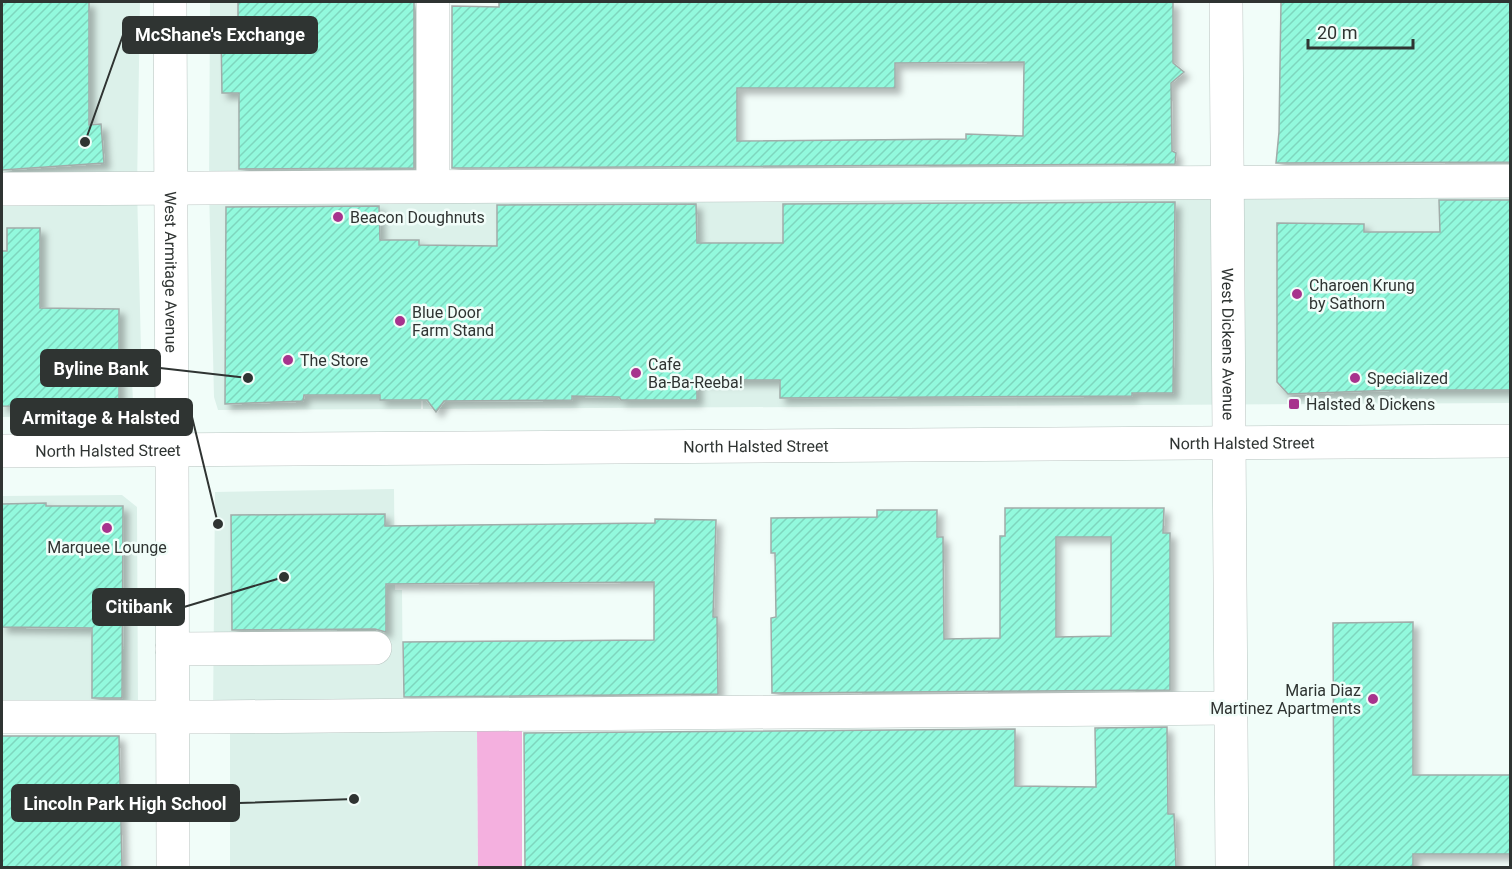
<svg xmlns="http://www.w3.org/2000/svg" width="1512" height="869" viewBox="0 0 1512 869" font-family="Roboto,sans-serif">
  <defs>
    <pattern id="building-hatch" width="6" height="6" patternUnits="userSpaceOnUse" patternTransform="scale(1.5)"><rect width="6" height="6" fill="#92f9dd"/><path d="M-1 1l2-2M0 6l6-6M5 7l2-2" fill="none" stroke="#7ed6be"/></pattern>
    <filter id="shadow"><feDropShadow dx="5.5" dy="5.5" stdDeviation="3" flood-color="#0004"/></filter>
  </defs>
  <rect width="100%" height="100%" fill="#f1fdf9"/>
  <!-- built -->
  <path fill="#dcf1ea" d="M2,2h138l-3,186 4,162 -9,29 1,24 -14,12 -117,2z
    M210,2h223v184l1077,6v211l-1087,6 -1,-103 -1,103 -203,1 -4,-13 -5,-209z
    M394,489l1,101h7l1,123 -190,4 2,-225z
    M122,495l15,12 1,201h-136v-212z
    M477,729l1,138h-248v-136z"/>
  <!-- grass -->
  <path fill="#f4b0df" d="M522,723v144h-44l-1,-138z"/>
  <!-- building -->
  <path fill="url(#building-hatch)" stroke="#a1aca9" stroke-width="1.5" fill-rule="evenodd" filter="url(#shadow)" d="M2,2h87v123l12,-1 3,39 -102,7z
    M238,2h176v166l-175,1v-76h-17l-1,-61 17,-1z
    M499,2h674v61l11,9 -13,11 1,68 4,2 -1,11 -723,4v-162l47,1zM1024,62l-1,74 -57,-2v5l-229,2v-53h158v-25z
    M1281,2h229v160l-234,1 3,-31z
    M1439,200h71v190h-114l-108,4 -11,-12v-159l87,1v8h76z
    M1175,202l-2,191h-41v3l-352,2v-18h-83v20h-76l-2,-3 -47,-1v4l-128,1 -8,11 -9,-12h-47v-5h-76l-1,6 -78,3 1,-197 153,-1 1,34h39v5l78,1v-41l199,-1 1,39h86v-39z
    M7,228h33v80l79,1v98l-117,-1v-155h5z
    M46,503v3h77l-1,192h-30v-70l-90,-1v-123z
    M1005,508h159l-1,25h7v157l-398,3 -1,-75 5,-1 -1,-64h-4v-35l106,-1v-7h60v27h6l1,102 56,-1v-102h5zM1056,537h55v99l-55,1z
    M385,514v12l270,-3v-4l61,1 -3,97h4l1,77 -314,3 -1,-55 251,-2v-58l-268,2v48l-11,-3 -143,1 -1,-115z
    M1413,622v153h97v79h-97v13h-79l-1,-244z
    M1167,727l1,87h6l2,53h-651l-1,-134 491,-4v57l81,1 -1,-59z
    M2,736h117l3,131h-120z"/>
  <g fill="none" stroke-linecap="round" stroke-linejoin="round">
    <defs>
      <g id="minor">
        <path d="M433,2v184"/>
        <path id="s1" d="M1226,2l6,866"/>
        <path d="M2,189l1508,-8"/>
        <path d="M172,450l1,418"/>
        <path d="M172,649l203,-1"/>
        <path d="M2,717h211l1017,-9"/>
      </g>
      <g id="major">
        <path id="s2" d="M170,2l2,448"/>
        <path id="s3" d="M2,451l1508,-10"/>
      </g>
    </defs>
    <!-- minor casing -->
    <use href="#minor" stroke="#b8c4c0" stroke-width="34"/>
    <!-- major casing -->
    <use href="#major" stroke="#b8c4c0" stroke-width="34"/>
    <!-- minor -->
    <use href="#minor" stroke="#fff" stroke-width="33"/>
    <!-- major -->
    <use href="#major" stroke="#fff" stroke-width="33"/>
  </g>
  <!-- markers -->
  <g fill="#a7338d" stroke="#f1fdf9" stroke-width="2">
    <circle cx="338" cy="217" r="6"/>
    <circle cx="1297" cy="294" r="6"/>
    <circle cx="400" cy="321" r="6"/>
    <circle cx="288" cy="360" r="6"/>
    <circle cx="636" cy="373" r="6"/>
    <circle cx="1355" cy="378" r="6"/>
    <rect x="1288" y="398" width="12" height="12" rx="3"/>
    <circle cx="107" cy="528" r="6"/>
    <circle cx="1373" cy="699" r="6"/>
  </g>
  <g text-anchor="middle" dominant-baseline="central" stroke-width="5" stroke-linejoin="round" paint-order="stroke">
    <!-- poi labels -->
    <g font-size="16" fill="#2f3432" stroke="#f1fdf9" text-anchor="start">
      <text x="350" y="217">Beacon Doughnuts</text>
      <text x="1309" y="285">Charoen Krung<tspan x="1309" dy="18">by Sathorn</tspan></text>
      <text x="412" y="312">Blue Door<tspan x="412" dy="18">Farm Stand</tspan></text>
      <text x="300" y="360">The Store</text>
      <text x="648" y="364">Cafe<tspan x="648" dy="18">Ba-Ba-Reeba!</tspan></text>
      <text x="1367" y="378">Specialized</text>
      <text x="1306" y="404">Halsted &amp; Dickens</text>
      <text x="107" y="547" text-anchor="middle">Marquee Lounge</text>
      <text x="1361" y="690" text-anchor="end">Maria Diaz<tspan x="1361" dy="18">Martinez Apartments</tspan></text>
    </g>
    <!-- street labels -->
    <g font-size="16" fill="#2f3432" stroke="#f1fdf9">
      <text stroke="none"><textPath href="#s2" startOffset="270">West Armitage Avenue</textPath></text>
      <text stroke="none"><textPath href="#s1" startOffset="342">West Dickens Avenue</textPath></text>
      <text stroke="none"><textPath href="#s3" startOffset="1240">North Halsted Street</textPath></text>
      <text stroke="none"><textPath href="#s3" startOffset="754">North Halsted Street</textPath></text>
      <text stroke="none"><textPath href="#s3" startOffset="106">North Halsted Street</textPath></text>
    </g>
  </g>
  <!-- callouts -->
  <path fill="none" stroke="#2f3432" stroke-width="2" d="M85 142L123 35M248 378L160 368M218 524L192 417M284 577L184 607M354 799L239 803"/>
  <g fill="#2f3432" stroke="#f1fdf9" stroke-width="2">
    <circle cx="85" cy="142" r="6"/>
    <circle cx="248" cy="378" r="6"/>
    <circle cx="218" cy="524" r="6"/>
    <circle cx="284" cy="577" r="6"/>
    <circle cx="354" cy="799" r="6"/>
  </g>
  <g fill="#2f3432" stroke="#2f3432" stroke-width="2">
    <rect x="123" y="17" width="194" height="36" rx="6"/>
    <rect x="41" y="350" width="119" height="36" rx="6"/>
    <rect x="11" y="399" width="181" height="36" rx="6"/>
    <rect x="93" y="589" width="91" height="36" rx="6"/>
    <rect x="12" y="785" width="227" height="36" rx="6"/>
  </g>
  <g font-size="18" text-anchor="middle" font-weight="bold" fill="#fff">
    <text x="220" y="41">McShane's Exchange</text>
    <text x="101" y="375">Byline Bank</text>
    <text x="101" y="424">Armitage &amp; Halsted</text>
    <text x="139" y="613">Citibank</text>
    <text x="125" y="810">Lincoln Park High School</text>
  </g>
  <!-- border -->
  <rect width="1512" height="869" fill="none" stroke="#2f3432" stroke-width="6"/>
  <!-- scale -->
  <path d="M1308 39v9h105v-9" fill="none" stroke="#2f3432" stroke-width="3"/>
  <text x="1317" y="39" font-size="18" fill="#2f3432" stroke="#f1fdf9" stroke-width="4.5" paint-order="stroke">20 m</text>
</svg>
